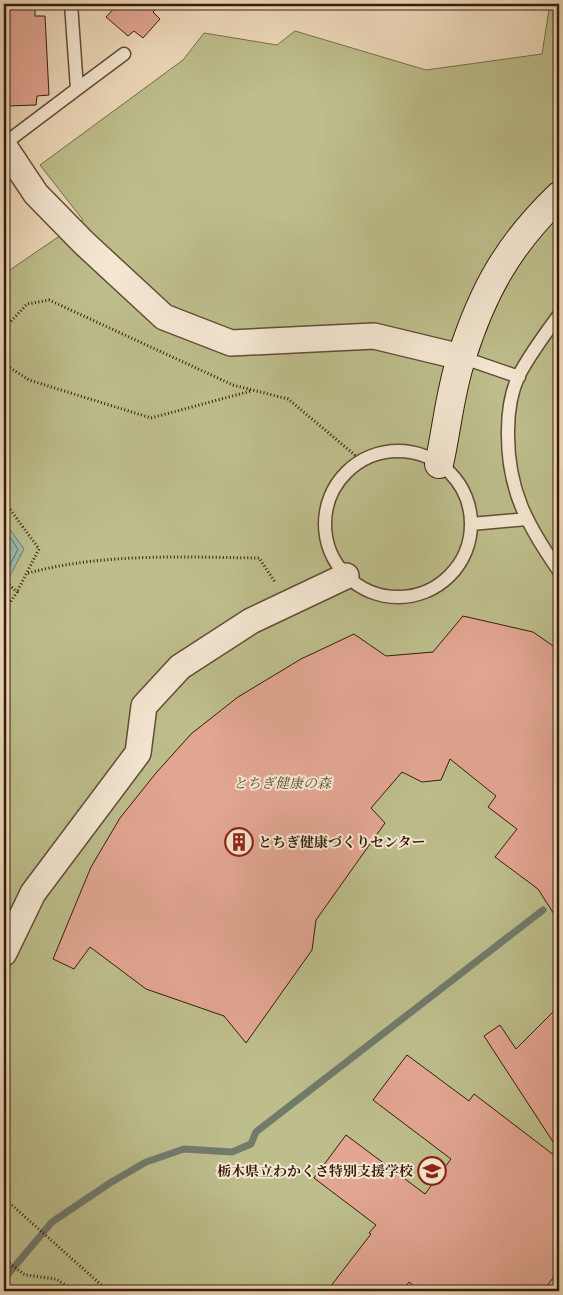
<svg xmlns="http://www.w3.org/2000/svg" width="563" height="1295" viewBox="0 0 563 1295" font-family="Alegreya,'Noto Serif JP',serif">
  <defs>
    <pattern id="water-ripples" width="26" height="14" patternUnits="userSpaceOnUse" patternTransform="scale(1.25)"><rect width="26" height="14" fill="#99bbad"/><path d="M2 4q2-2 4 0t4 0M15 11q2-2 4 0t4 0" fill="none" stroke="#84a094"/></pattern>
  </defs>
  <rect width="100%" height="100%" fill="#eedaba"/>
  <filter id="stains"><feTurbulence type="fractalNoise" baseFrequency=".004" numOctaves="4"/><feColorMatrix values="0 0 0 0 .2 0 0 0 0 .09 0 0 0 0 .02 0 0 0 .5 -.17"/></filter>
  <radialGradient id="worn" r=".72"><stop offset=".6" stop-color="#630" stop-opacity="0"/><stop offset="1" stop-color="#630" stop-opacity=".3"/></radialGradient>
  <!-- green -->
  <path fill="#bdbe8c" stroke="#7a6d4b" d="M550,4h9v1287h-555v-1017l79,-54 -43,-55 143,-105 21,-27 73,12 18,-14 131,39 116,-16z"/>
  <!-- water -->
  <path fill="url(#water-ripples)" stroke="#717b6c" d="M4,521l20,28 -14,27 -6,-5z"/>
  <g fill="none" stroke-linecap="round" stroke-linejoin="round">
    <!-- shore -->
    <path stroke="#686c5c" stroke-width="1" d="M4,529l14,20 -9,18h-5"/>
    <!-- stream -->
    <path stroke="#717b6c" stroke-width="7" d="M4,1279l48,-57 58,-39 36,-21 38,-13 48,3 19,-8 5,-12 287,-222"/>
  </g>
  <!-- building -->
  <path fill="#e2a692" stroke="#361c0a" d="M4,4h31v12h10l4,79 -12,1 -1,9 -29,1z
    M118,4h43l-8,8 7,7 -17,19 -9,-7 -6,5 -22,-19z
    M463,616l70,16 26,18v272l-21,-33 -43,-32 22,-28 -29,-22 8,-11 -46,-37 -9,21 -19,2 -20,-10 -31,36 14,15 -69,97 -4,30 -66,93 -22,-27 -78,-27 -56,-42 -16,22 -21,-10 38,-92 29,-49 36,-45 35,-39 47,-37 63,-38 53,-25 32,22 47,-4z
    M559,1006v145l-75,-115 16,-11 16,24z
    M407,1055l62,46 5,-7 85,65v111l-16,21h-123l-11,-9 -7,9h-75l44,-57 -2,-1 7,-8 -62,-47 32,-43 79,59 26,-35 -78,-59z"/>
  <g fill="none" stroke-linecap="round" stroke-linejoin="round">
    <defs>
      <path id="lane" d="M77,89l47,-35
        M4,144l73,-55 -6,-85
        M559,315c-14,19 -29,39 -40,60 -8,17 -11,38 -11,56 -1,58 19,94 51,140
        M461,357l58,20
        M325 524a73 73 0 1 1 146 0a73 73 0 1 1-146 0Z
        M471,524l56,-5"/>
      <path id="street" d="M4,146l32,48 48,49 80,74 67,26 143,-7 87,21
        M4,953l29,-60 105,-140 6,-47 36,-39 71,-46 95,-45"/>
      <path id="secondary" d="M439,464c8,-35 11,-74 23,-108 21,-66 47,-112 97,-160"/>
    </defs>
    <!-- lane casing -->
    <use href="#lane" stroke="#644c36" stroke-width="15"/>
    <!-- street casing -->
    <use href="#street" stroke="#644c36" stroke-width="28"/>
    <!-- secondary casing -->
    <use href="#secondary" stroke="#361c0a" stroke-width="30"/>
    <!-- path -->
    <path stroke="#361c0a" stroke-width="3" stroke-dasharray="1 2.5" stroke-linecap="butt" d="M4,329l23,-25 22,-4 184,85 55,14 74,62
      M4,364l25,16 122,38 100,-27
      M4,501l35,48 -22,43
      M28,573c75,-20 154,-16 231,-15l16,24
      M4,580l13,12 -13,20
      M4,1198l104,93
      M4,1259l21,16 31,4 19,12"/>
    <!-- lane -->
    <use href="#lane" stroke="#f4e7d2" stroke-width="12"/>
    <!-- street -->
    <use href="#street" stroke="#f4e7d2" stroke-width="25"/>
    <!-- secondary -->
    <use href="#secondary" stroke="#f4e7d2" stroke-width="28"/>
  </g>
  <!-- icons -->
  <defs>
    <symbol id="building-ring" viewBox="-11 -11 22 22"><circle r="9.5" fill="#f4e7d2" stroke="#8f2418" stroke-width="1.5"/><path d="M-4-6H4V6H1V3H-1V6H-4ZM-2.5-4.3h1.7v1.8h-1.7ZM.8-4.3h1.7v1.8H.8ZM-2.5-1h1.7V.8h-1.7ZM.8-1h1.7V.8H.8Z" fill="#8f2418"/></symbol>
    <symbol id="school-ring" viewBox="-11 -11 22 22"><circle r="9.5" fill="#f4e7d2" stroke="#8f2418" stroke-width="1.5"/><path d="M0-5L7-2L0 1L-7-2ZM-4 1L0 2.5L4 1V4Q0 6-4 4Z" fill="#8f2418"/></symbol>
  </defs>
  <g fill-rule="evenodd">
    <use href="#building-ring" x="223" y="826" width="32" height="32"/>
    <use href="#school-ring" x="416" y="1155" width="32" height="32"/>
  </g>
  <g text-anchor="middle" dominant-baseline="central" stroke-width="4" stroke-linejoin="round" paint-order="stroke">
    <!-- park labels -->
    <g font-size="14" font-style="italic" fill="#5e4d31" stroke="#f4e7d2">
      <text x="282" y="783">とちぎ健康の森</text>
    </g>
    <!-- poi labels -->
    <g font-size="14" font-weight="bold" fill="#361c0a" stroke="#f4e7d2" text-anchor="start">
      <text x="258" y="842">とちぎ健康づくりセンター</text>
      <text x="413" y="1171" text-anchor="end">栃木県立わかくさ特別支援学校</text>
    </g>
  </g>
  <!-- margin -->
  <rect width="563" height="1295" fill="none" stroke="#eedaba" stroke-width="20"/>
  <rect x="5" y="5" width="553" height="1285" fill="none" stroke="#361c0a" stroke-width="2.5"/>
  <rect x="10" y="10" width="543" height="1275" fill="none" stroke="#361c0a"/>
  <rect width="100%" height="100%" filter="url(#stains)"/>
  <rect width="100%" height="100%" fill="url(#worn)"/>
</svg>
